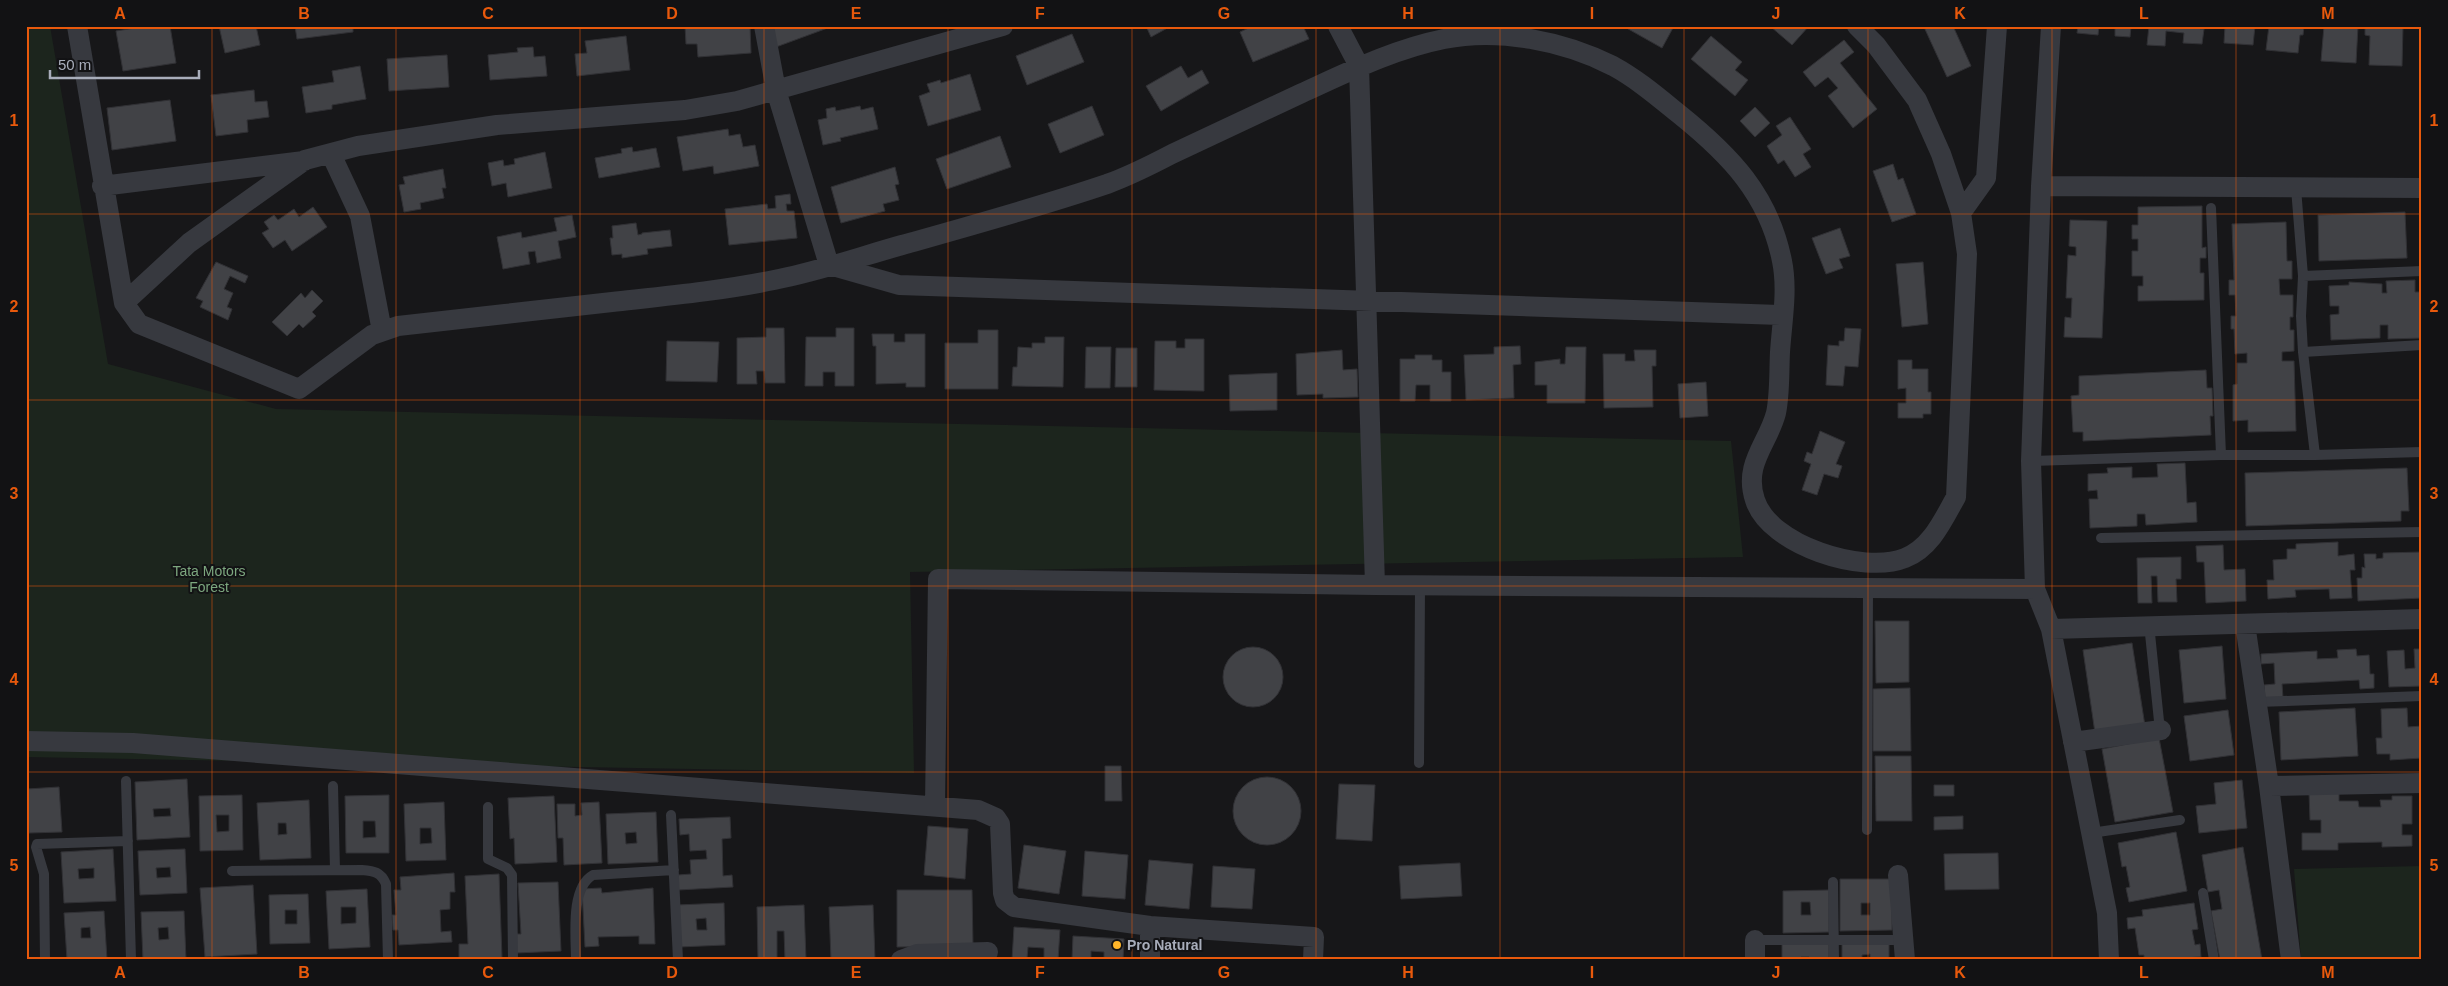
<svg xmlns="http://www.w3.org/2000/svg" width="2448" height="986" viewBox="0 0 2448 986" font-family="Helvetica,sans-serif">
  <rect width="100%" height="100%" fill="#171719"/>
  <!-- green -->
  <path fill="#1c251d" d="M26,26h24l58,338 168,45 1455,32 12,116 -833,15 4,201 -888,-16z
    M2422,866v94h-121l-7,-91z"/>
  <!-- building -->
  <path fill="#414246" stroke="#313135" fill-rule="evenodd" d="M148,26h22l6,37 -53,8 -7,-40z
    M219,26h37l4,19 -35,8z
    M295,26h58v6l-56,7z
    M685,26h65l1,27 -53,4 -1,-13h-11z
    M769,26h64l-57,21z
    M1146,26h25l-20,11z
    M1253,26h50l6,13 -56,23 -13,-30z
    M1623,26h51l-12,22z
    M1770,26h39l-17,19z
    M1953,26l18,40 -24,11 -23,-50z
    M2078,26h21l-1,9 -21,-2z
    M2115,26h16l-1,11 -15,-1z
    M2149,26h52l-1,3h4l-2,15 -19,-1 1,-10 -18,-2 -1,15 -18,-1z
    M2225,26h30l-2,19 -29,-2z
    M2269,26h35l-1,9h-3l-2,18 -32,-3z
    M2324,26h34l-2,37 -35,-2z
    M2365,26h38l-1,40 -33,-1 1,-29 -5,-1z
    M1072,34l12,28 -57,23 -11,-29z
    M626,36l4,34 -53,6 -2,-22 12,-1 -2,-12z
    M1711,36l31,26 -7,8 13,10 -13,16 -44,-37z
    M1844,40l10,12 -14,11 37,46 -24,19 -25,-32 10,-8 -10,-11 -13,10 -12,-15z
    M533,47l1,10 11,-1 2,20 -57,4 -2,-25 30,-3 -1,-4z
    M447,55l2,32 -60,4 -2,-32z
    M360,66l6,33 -34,6v4l-26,4 -4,-26 32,-5 -2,-11z
    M1181,66l7,12 14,-8 7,13 -48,28 -15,-25z
    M970,74l11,36 -53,16 -9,-30 11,-4 -3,-8 13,-4 1,3z
    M254,90l1,12 12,-1 2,16 -22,3 1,12 -32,4 -5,-41z
    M170,100l6,41 -64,9 -5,-42z
    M860,106l1,4 12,-3 5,22 -38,9 1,3 -18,4 -5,-25 9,-2 -1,-9 9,-2 1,4z
    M1092,106l12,29 -44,18 -12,-29z
    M1755,107l15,16 -15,14 -15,-16z
    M1790,117l21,32 -8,5 8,13 -16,10 -11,-17 -6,4 -11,-18 15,-11 -6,-9z
    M728,129l1,7 11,-2 3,13 12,-2 4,21 -45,8 -1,-8 -30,5 -6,-34z
    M1000,136l11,31 -64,22 -11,-30z
    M632,147l1,5 23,-4 4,19 -61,11 -4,-20 27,-5 -1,-4z
    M545,152l7,36 -44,9 -2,-14 -14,3 -4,-23 15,-3 1,6 11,-2 -1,-5z
    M1893,164l5,16 5,-2 13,36 -24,8 -19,-51z
    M895,167l4,17 -4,1 4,15 -16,4 2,7 -44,12 -10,-36z
    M443,169l3,19h-4l2,10 -24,5 1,6 -17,3 -5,-27 6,-1 -2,-7z
    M790,194l1,10h-5l1,7h7l3,27 -68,7 -4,-36 42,-5 1,5 8,-1 -1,-12z
    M2202,206v42l4,-1v11h-6v15h4v27l-66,1v-15h5v-10h-11v-25h6v-12h-6v-14h6v-18z
    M313,207l14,20 -35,24 -7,-11 -12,8 -11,-15 7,-4 -5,-7 10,-7 4,5 16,-11 5,8z
    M2405,212l2,46 -88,3 -1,-46z
    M572,215l4,22 -18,4 3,17 -24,5 -2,-12 -7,1 2,12 -27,5 -6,-32 24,-5 1,6 35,-7 -3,-13z
    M2070,220l37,1 -5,117 -38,-1 1,-20 6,1 1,-20h-6l2,-43 8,1v-9l-7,-1z
    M2286,222l1,39h5v18h-13l1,16h13v22h-3v13h4v21l-12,1v9h12l2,70 -48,1v-12l-15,1v-36l4,-1v-21h10v-10l-12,1 -1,-25h-3v-13h5l-1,-21h-6v-15h5l-2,-56z
    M636,223l2,12 4,-1v-1l28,-3 2,16 -25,3 1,5 -26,4v-4l-10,1 -2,-17h3l-1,-12z
    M1840,228l10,28 -11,3 4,9 -17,6 -14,-36z
    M216,262l32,14 -3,7 -15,-7 -6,13 9,4 -6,14 5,2 -4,11 -28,-13 3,-6 -7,-3z
    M1923,262l5,62 -26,3 -6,-63z
    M2415,280v12h5v-10h2v56l-34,1v-14h-8v13l-49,2 -1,-25 9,-1v-8h-9l-1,-20 20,-1v-3l33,2v9h5l-1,-12z
    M312,290l11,11 -11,11 4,4 -13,12 -4,-4 -12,12 -15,-14 29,-29 4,5z
    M766,328h18l1,55h-20l-1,-12h-8l1,13h-20v-46l29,-1z
    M836,328h18v58h-19v-14h-12v14h-18l1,-49h30z
    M1845,328l16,1 -3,38 -13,-1 -2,20 -17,-1 2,-40 11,1v-5h5z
    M978,330h20v59h-53v-46h33z
    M872,334h22v8h11v-8h20v53h-19v-4l-30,1v-38h-3z
    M1045,337h19l-1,50 -51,-1 1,-19h4l1,-20 14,1v-5h13z
    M1185,339h19v52l-50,-1 1,-49h21v7h9z
    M667,341l52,1 -2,40 -51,-1z
    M1520,346l1,18 -8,1 1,33 -48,2 -2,-45 30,-1v-7z
    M1086,347h25l-1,41h-25z
    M1566,347h20l-1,56h-38v-18h-12v-23l25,-3v5h5z
    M1116,348h21v39h-22z
    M1342,350l1,20 14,-1 1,28 -35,1v-4l-26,1 -1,-41z
    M1634,350h22v16h-4l1,41 -49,1 -1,-54h22v7h10z
    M1415,355h17v5h10v12h9v29h-21v-16h-14l-1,16h-15v-42h15z
    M1898,360h14v9h16v23h3v22h-8v4h-25v-15h8v-15l-8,1z
    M2206,370l1,18h5l1,28h-3l1,19 -128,6v-9h-10l-2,-36 8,-1v-19z
    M1277,373v37l-47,1 -1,-36z
    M1706,382l2,34 -28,2 -2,-34z
    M1820,431l25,11 -9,22 6,2 -4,12 -14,-4 -7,21 -15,-5 9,-26 -7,-3 3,-9 5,2z
    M2185,463l2,40 9,-1 1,20 -51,3 -1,-11h-8v12l-47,2 -1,-29h9l-1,-9 -9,1v-17l20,-1 -1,-5 25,-1v11l26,-1 -1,-13z
    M2407,468l2,43h-8v10l-155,5 -1,-53z
    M2338,542v14l16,-2 1,16h-5l2,28 -22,1 -1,-10 -34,1 1,7 -28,2 -1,-19h7l-1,-20 14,-1v-10h9v-5z
    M2223,545l1,25 21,-1 1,32 -40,2 -2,-41h-7l-1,-16z
    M2422,552v46l-64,3 -1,-23h5v-11l3,1 -1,-14h12v5l7,-1v-5z
    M2181,557v22h-5l1,23h-19l-1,-26h-6l1,27h-14l-1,-45z
    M1875,621h34v61l-33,1z
    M2132,643l13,83 -50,7 -12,-83z
    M2222,646l4,53 -42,4 -5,-53z
    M1223 677a30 30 0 1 1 60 0a30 30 0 1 1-60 0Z
    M2356,649l1,7 12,-1 1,19h4v14l-14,1 -1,-9 -77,4 1,14 -18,1 -1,-14 11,-1 -1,-21 -13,1v-10l56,-3v8l21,-1 -1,-8z
    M2414,649h8v37l-33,1 -2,-36 17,-1 1,19 10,-1z
    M1910,688l1,63h-38v-62z
    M2355,708l3,48 -77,4 -2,-48z
    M2407,708l1,19 14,-1v32l-32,2v-6h-13l-1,-16h6l-1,-29z
    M2228,710l6,45 -44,6 -6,-45z
    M2159,738l14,74 -58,10 -13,-73z
    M1875,756h36l1,65h-36z
    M1105,766h16l1,35h-17z
    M1233 811a34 34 0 1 1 68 0a34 34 0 1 1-68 0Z
    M187,779l3,58 -53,3 -2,-58zM170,808l1,8 -17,1 -1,-8z
    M2242,780l5,48 -48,5 -3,-27 20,-2 -2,-21z
    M1339,784l36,1 -3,56 -36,-2z
    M1934,785h20v11h-20z
    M59,787l3,45 -33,1 -2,-44z
    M2309,792h30v9h19l1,6h22l-1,-7h12v-4h20v28h-10v11h10v11l-30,1v-5l-44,1v7h-36v-17h19v-13h-11z
    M242,795l1,55 -43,1 -1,-55zM216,815h13v16l-12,1z
    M389,795v58h-43l-1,-57zM363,821h12l1,16 -13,1z
    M554,796l3,66 -42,2 -1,-26 -4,1 -2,-41z
    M309,800l2,58 -51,2 -3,-57zM278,823h8l1,11 -9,1z
    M444,802l2,58 -40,1 -2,-57zM420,828h11l1,15 -12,1z
    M599,802l3,61 -38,2 -1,-27h-5l-1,-34h18v12l7,-1 -1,-12z
    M656,812l2,50 -50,2 -2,-50zM636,832l1,11 -11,1 -1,-11z
    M1963,816v13l-29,1v-13z
    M730,817l1,21 -9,1 1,37 9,-1 1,12 -55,3v-15l13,-1 -1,-14 17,-1 -1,-9 -16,1 -1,-17 -9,1 -1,-16z
    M928,826l40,3 -3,50 -41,-4z
    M2176,832l11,59 -58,11 -3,-14 4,-1 -4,-21 -4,1 -4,-24z
    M1024,845l42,6 -7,43 -41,-6z
    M2243,847l19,113h-42l-9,-49 11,-2 -3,-19 -11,2 -6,-37z
    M113,849l3,52 -52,2 -3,-51zM94,868v10l-15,1 -1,-10z
    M185,849l2,44 -47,2 -2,-44zM170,867l1,10 -14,1 -1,-10z
    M1085,851l43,4 -3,44 -43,-3z
    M1998,853l1,36 -54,1 -1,-36z
    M1149,860l44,4 -4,45 -44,-4z
    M1460,863l2,33 -61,3 -2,-33z
    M1213,866l42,3 -3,40 -41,-2z
    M454,873l1,19h-5v17l-10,1 1,22 10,-1 1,11 -53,3 -1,-15h-5l-1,-15h4l-2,-25h7l-1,-13z
    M499,874l3,84 -43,1v-15h9l-3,-68z
    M1840,879h52v51l-52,1zM1861,903h9v12h-9z
    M558,882l3,69 -45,2 -1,-19h6l-3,-51z
    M253,885l4,69 -52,3 -5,-69z
    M601,888l1,5 51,-5 2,56h-16v-8l-41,1 1,9 -14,1 -3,-58z
    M367,889l3,58 -41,2 -3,-58zM341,907h15v16l-15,1z
    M897,890h75l1,56 -76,1z
    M1829,890v42l-46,1v-42zM1801,902h9l1,13h-10z
    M308,894l2,49 -40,1 -1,-49zM285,910h12v14h-12z
    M724,903l1,42 -46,2 -2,-42zM706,918l1,12h-10l-1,-11z
    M2194,903l4,26 -6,1 3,15 5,-1 1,13 -57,3v-5h-5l-4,-27 -7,1 -1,-11 16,-2 -1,-6z
    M804,905l2,55h-21l-1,-29h-7v29h-19l-1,-53z
    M873,905l2,55h-44l-2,-53z
    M104,911l3,49h-40l-3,-47zM90,927l1,11h-10v-10z
    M184,911l2,49h-43l-2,-48zM168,927l1,12 -10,1 -1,-12z
    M1014,927l46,3 -2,30h-46zM1028,947l16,1v11l-17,-1z
    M1073,936l51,3 -1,21h-19v-8l-13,-1v9h-19z
    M1829,942v18h-20v-3h-8v3h-19v-17z
    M1842,942h47v18h-19v-6l-8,1v5h-20z"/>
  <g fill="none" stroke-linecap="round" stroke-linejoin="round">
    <!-- lane -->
    <path stroke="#37393f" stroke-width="10" d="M2296,188l7,88
      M2211,208l10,247
      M2303,352l-2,-36 2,-40 119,-5
      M2315,455l-12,-103 119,-7
      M2031,461l190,-6h94l107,-3
      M2101,538l321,-6
      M2149,624l10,97
      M2257,702l165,-6
      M1419,763l1,-177
      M126,781l5,179
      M333,786l2,84
      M488,807v52l19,9 5,7 1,85
      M671,815l7,145
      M1867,830l1,-242
      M2091,833l89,-13
      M232,871l130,-1c12,1 19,2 24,14l2,76
      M1833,882l1,78
      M2203,893l11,67
      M1755,940h149
      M45,960l-1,-86 -8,-27 1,-3 91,-3
      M576,960c0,-24 -6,-72 17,-85l81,-5"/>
    <!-- street -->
    <path stroke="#37393f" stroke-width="20" d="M77,26l47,277 15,21 160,65 73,-54 26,-9c71,-8 143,-16 214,-24 54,-6 108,-11 162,-22 43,-8 85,-23 128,-35 68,-19 137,-38 205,-61 22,-8 44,-19 65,-30 43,-20 86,-40 130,-61 46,-21 92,-44 142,-54 55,-11 120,2 169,27 24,13 45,31 66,48 51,41 90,81 103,147 6,29 0,61 -2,91 -1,20 0,42 -4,61 -8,31 -33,51 -21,87 14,45 108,75 150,58 26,-10 38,-38 51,-61l11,-243 -6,-41 -20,-59 -24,-54 -41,-55 -19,-19
      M764,26l12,64 53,175 70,20 883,30
      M1338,26l21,40 16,519
      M2051,26l-10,160 -10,275 4,128 16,40 56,284 2,47
      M331,154l29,62 22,115
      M102,186l202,-25
      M2041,186l381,2
      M1961,213l25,-35 11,-152
      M124,303l65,-60 116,-83 53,-14 139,-21 188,-15 52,-9 266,-75
      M2245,624l24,162 22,174
      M2051,629l371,-10
      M26,741l107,2 845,67 18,8 4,6 3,69 2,7 9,7 136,19 164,11 -1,23
      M2073,742l88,-12
      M2269,786l153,-3
      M935,806l3,-227 437,6 660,4
      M1898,875l7,85
      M1755,940v20
      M901,960l16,-6 71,-2
      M1150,960v-34"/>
  </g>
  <!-- grid -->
  <path fill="none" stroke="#e8590c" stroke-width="1" stroke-opacity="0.55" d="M212,26v934M396,26v934M580,26v934M764,26v934M948,26v934M1132,26v934M1316,26v934M1500,26v934M1684,26v934M1868,26v934M2052,26v934M2236,26v934M26,214h2396M26,400h2396M26,586h2396M26,772h2396"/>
  <!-- markers -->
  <circle fill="#ffb529" stroke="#121214" stroke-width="2" cx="1117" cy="945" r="5"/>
  <g text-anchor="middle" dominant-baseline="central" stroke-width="4" stroke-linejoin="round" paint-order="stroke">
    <!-- park labels -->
    <g font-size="14" fill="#7da77f" stroke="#121214">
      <text x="209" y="571">Tata Motors<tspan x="209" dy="16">Forest</tspan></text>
    </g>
    <!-- poi labels -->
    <g font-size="14" font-weight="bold" fill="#a8adba" stroke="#121214" text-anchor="start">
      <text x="1127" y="945">Pro Natural</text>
    </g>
  </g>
  <!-- border -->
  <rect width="2448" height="986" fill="none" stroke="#121214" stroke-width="55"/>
  <!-- scale -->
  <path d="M50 70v8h149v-8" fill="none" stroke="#a8adba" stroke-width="2.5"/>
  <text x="58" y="70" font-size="15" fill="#a8adba" stroke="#121214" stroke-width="4" paint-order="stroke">50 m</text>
  <rect x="28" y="28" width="2392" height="930" fill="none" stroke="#e8590c" stroke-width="2"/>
  <g font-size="16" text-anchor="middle" font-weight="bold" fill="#e8590c">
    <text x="120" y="19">A</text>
    <text x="304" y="19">B</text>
    <text x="488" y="19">C</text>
    <text x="672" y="19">D</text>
    <text x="856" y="19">E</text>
    <text x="1040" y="19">F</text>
    <text x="1224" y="19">G</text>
    <text x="1408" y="19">H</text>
    <text x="1592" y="19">I</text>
    <text x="1776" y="19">J</text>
    <text x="1960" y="19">K</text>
    <text x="2144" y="19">L</text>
    <text x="2328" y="19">M</text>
    <text x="14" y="126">1</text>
    <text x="2434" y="126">1</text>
    <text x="14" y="312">2</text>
    <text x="2434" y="312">2</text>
    <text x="14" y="499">3</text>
    <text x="2434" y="499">3</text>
    <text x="14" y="685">4</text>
    <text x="2434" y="685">4</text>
    <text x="14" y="871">5</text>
    <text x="2434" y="871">5</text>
    <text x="120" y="978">A</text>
    <text x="304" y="978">B</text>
    <text x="488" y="978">C</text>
    <text x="672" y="978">D</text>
    <text x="856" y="978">E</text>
    <text x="1040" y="978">F</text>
    <text x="1224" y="978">G</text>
    <text x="1408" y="978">H</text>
    <text x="1592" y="978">I</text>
    <text x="1776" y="978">J</text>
    <text x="1960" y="978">K</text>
    <text x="2144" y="978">L</text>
    <text x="2328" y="978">M</text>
  </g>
</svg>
